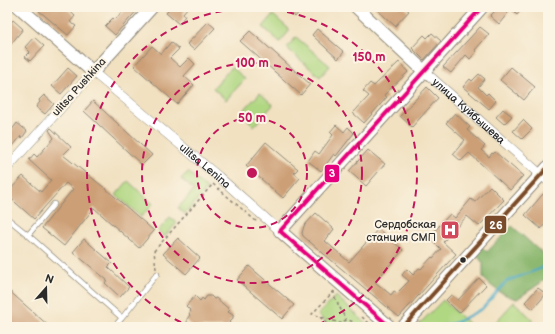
<svg xmlns="http://www.w3.org/2000/svg" width="555" height="334" viewBox="0 0 555 334" font-family="'Balsamiq Sans',sans-serif">
  <rect width="100%" height="100%" fill="#fcf5e5"/>
  <filter id="ink" filterUnits="userSpaceOnUse"><feTurbulence type="fractalNoise" baseFrequency=".025" numOctaves="2"/><feDisplacementMap in="SourceGraphic" scale="8" xChannelSelector="R" yChannelSelector="G"/><feConvolveMatrix kernelMatrix="1 2 1 2 8 2 1 2 1" color-interpolation-filters="sRGB"/></filter>
  <filter id="wash" filterUnits="userSpaceOnUse"><feTurbulence type="fractalNoise" baseFrequency=".012" numOctaves="4" result="noise"/><feDisplacementMap in="SourceGraphic" scale="16" xChannelSelector="R" yChannelSelector="G"/><feGaussianBlur stdDeviation="0.9" result="paint"/><feColorMatrix in="noise" values="0 0 0 0 0 0 0 0 0 0 0 0 0 0 0 0 0 1.4 0 .05"/><feComposite in="paint" operator="in"/></filter>
  <g filter="url(#wash)">
    <rect width="100%" height="100%" fill="#f1e1c1"/>
    <!-- green -->
    <path fill="#b0d782" stroke="#6e8156" d="M273,15l17,15 -10,12 -17,-15z
      M296,37l34,29 -10,11 -33,-29z
      M232,67l13,12 -19,21 -13,-12z
      M260,93l13,12 -19,21 -13,-13z
      M188,172l19,17 -22,25 -7,-6 16,-18 -13,-11z
      M128,181l25,23 -12,13 -25,-22z
      M170,217l7,6 -13,14 -6,-6z
      M336,296l34,31h-39l-13,-12z
      M443,300l29,27h-56z
      M514,302l19,18 -7,7h-35z"/>
    <!-- forest -->
    <path fill="#8cb870" stroke="#5c724e" d="M512,226l32,29 4,-2v22l-6,7 -25,17c-15,-4 -24,-11 -34,-21v-15l-7,-9 6,-7 5,5z"/>
    <g fill="none" stroke-linecap="round" stroke-linejoin="round">
      <!-- stream -->
      <path stroke="#4aaac9" stroke-width="2" d="M438,327l19,-5 25,-13 25,-28 33,-12 8,-7"/>
    </g>
    <g id="blocks">
      <!-- building -->
      <path fill="#cc9f76" d="M41,7h24l10,9 -5,6 6,4 -8,9 -30,-25z
        M127,7h13l-25,28 -10,-9 8,-8 2,2z
        M172,7h16l-5,6 2,3 -6,8 -13,-11z
        M285,7h18l-8,10z
        M374,7h30l5,4 -14,15z
        M499,7h25l-7,8 -6,-6 -12,15 -9,-8z
        M13,20l10,9 -16,20v-21z
        M208,22l7,6 -21,22 -7,-6z
        M480,27l9,7 -14,16 2,1 -7,8 -4,-4 -15,18 -8,-6z
        M317,29l27,23 -6,7 -26,-24z
        M250,31l60,53 -9,11 -61,-54z
        M432,33l9,8 -17,19 -12,-12 12,-13 3,3z
        M34,37l10,9 -14,15 -5,-4 5,-5 -5,-5z
        M171,42l8,7 -9,9 10,9 9,-9 6,6 -11,12 10,9 -17,19 -43,-38 18,-20 9,8z
        M399,62l9,10 -24,23 3,2 -23,26 -11,-10 16,-17 -6,-5 7,-8 4,3z
        M511,67l24,20 -11,13 -24,-20z
        M68,68l9,8 -16,18 -9,-8z
        M479,74l6,5 -7,8 8,8 2,-2 8,8 -7,8 -26,-22 7,-8 2,2z
        M427,87l11,11 -26,29 -12,-11z
        M44,95l10,9 -9,10 -9,-7 4,-5 -1,-2z
        M93,101l59,54 -10,10 -58,-54z
        M503,109l9,7 -8,8 -8,-7z
        M455,113l15,14 -3,3 18,16 -4,4 8,7 3,-4 1,1 2,-2 28,24 -13,14 -41,-37 -8,8 -8,-7 12,-14 -19,-17z
        M523,120l9,9 -10,10 -9,-8z
        M17,123l10,8 -5,7 -1,-2 -8,10 -6,-5v-13l4,3z
        M336,125l8,7 4,-5 6,6 -18,23 -2,-2 -13,17 -13,-10 7,-10 4,3 14,-19 -3,-3z
        M51,128l20,19 -8,8 43,34 48,42 -15,17 -45,-40 -30,38 -22,-18 31,-39 -7,-6 -32,36 -27,-24v-2l16,-17 18,16 10,-12 -22,-20 5,-6 3,3 17,-19 -5,-8z
        M266,142l32,27 -4,4 6,5 -17,20 -37,-32z
        M368,150l17,14 -19,22 -17,-15z
        M490,186l14,14 -25,26 -12,-10 -24,26 13,12 -57,63 -75,-63 -21,-18 -1,-3 2,-7 12,-13 18,16 -9,12 24,21 29,-33 25,21 -28,32 16,13 3,-4 3,2 12,-12 -7,-6 5,-6 6,6 6,-7 2,1 11,-12 1,1 8,-9 -12,-12 21,-23 5,4 16,-19 4,3z
        M543,194l5,4v22l-7,9 -16,-14z
        M178,238l22,20 -14,16 -23,-20z
        M84,239l28,24 -4,4 21,20 -9,10 -15,-14 2,-3 -34,-28z
        M249,266l45,39 -12,14 -45,-39z
        M479,278l7,7 -27,28 -13,-13 5,-5 7,5z
        M538,288l8,6 -13,15 -8,-7z
        M7,289l43,38h-43z
        M195,296l5,5 2,-3 2,2 3,-4h4l3,3 2,-1 14,12 -2,2 5,3v3l-4,4 1,1 -3,4h-34l-6,-5v-3l3,-4 -1,-1 2,-3 -5,-5z"/>
    </g>
  </g>
  <g filter="url(#ink)">
    <use href="#blocks" fill-opacity="0" stroke="#8e8676" stroke-width="1"/>
    <g fill="none" stroke-linecap="round" stroke-linejoin="round">
      <defs>
        <path id="lane" d="M7,218l21,17 26,-31
          M28,235l94,83 35,-44
          M114,327l8,-9"/>
        <g id="street">
          <path id="s1" d="M424,71l124,110"/>
          <path id="s2" d="M7,168l86,-96 126,105 61,54"/>
        </g>
        <path id="secondary" d="M19,7l74,65 59,-65
          M356,7l68,64
          M390,327l-110,-96 202,-224
          M403,327l145,-160"/>
      </defs>
      <!-- lane casing -->
      <use href="#lane" stroke="#8e8676" stroke-width="6"/>
      <!-- street casing -->
      <use href="#street" stroke="#8e8676" stroke-width="10"/>
      <!-- secondary casing -->
      <use href="#secondary" stroke="#8e8676" stroke-width="14"/>
      <!-- path -->
      <path stroke="#8e8676" stroke-width="1.5" stroke-dasharray="3 3" stroke-linecap="butt" d="M213,184l44,38
        M156,269l-2,-18 58,-66
        M334,291l-22,23 31,10
        M334,291v5l12,24
        M320,317l10,10
        M362,317l12,10
        M342,327l2,-6 4,-1 6,2 2,5"/>
      <!-- lane -->
      <use href="#lane" stroke="#fff" stroke-width="4.5"/>
      <!-- street -->
      <use href="#street" stroke="#fff" stroke-width="9"/>
      <!-- secondary -->
      <use href="#secondary" stroke="#fff" stroke-width="12"/>
      <defs>
        <path id="bus-1" d="M390,327l-110,-96 202,-224"/>
        <path id="bus-2" d="M403,327l145,-160"/>
      </defs>
      <!-- bus-1 casing -->
      <use href="#bus-1" stroke="#fcf5e5" stroke-width="7"/>
      <!-- bus-2 casing -->
      <use href="#bus-2" stroke="#fcf5e5" stroke-width="7"/>
      <!-- bus-1 -->
      <use href="#bus-1" stroke="#e5007d" stroke-width="4"/>
      <!-- bus-2 -->
      <use href="#bus-2" stroke="#7a4b2a" stroke-width="4"/>
    </g>
  </g>
  <!-- distance rings -->
  <g fill="none" stroke="#c2185b" stroke-width="2" stroke-dasharray="7 5">
    <circle cx="252" cy="173" r="55"/>
    <circle cx="252" cy="173" r="110"/>
    <path d="M192 327A165 165 0 1 1 312 327"/>
  </g>
  <!-- icons -->
  <defs>
    <symbol id="hospital-square" viewBox="-11 -11 22 22"><rect x="-9" y="-9" width="18" height="18" rx="4" fill="#d1495b" stroke="#fcf5e5"/><path d="M-5-5h3v3.5h4V-5h3V5h-3V1.5h-4V5h-3Z" fill="#fff"/></symbol>
  </defs>
  <g fill-rule="evenodd">
    <use href="#hospital-square" x="439" y="219" width="22" height="22"/>
  </g>
  <!-- markers -->
  <circle fill="#2b2b2b" stroke="#fcf5e5" stroke-width="1.5" cx="463" cy="260" r="3.5"/>
  <g text-anchor="middle" dominant-baseline="central" stroke-width="4" stroke-linejoin="round" paint-order="stroke">
    <!-- street labels -->
    <g font-size="11" fill="#2b2b2b" stroke="#fcf5e5">
      <text transform="translate(79 87) rotate(-48)">ulitsa Pushkina</text>
      <text stroke="none"><textPath href="#s1" startOffset="60">улица Куйбышева</textPath></text>
      <text stroke="none"><textPath href="#s2" startOffset="275">ulitsa Lenina</textPath></text>
    </g>
    <!-- poi labels -->
    <g font-size="11" fill="#2b2b2b" stroke="#fcf5e5" text-anchor="end">
      <text x="436" y="224">Сердобская<tspan x="436" dy="13">станция СМП</tspan></text>
    </g>
  </g>
  <circle cx="252" cy="173" r="6" fill="#c2185b" stroke="#fcf5e5" stroke-width="2"/>
  <g font-size="12" text-anchor="middle" font-weight="bold" fill="#c2185b" stroke="#fcf5e5" stroke-width="4" stroke-linejoin="round" paint-order="stroke">
    <text x="369" y="61">150 m</text>
    <text x="252" y="67">100 m</text>
    <text x="252" y="122">50 m</text>
  </g>
  <g stroke="#fcf5e5" stroke-width="1.5">
    <rect x="324" y="164" width="16" height="19" rx="4" fill="#e5007d"/>
    <rect x="484" y="215" width="23" height="19" rx="4" fill="#7a4b2a"/>
  </g>
  <g font-size="11" text-anchor="middle" font-weight="bold" fill="#fff">
    <text x="332" y="177">3</text>
    <text x="496" y="229">26</text>
  </g>
  <!-- margin -->
  <rect width="555" height="334" fill="none" stroke="#fcf5e5" stroke-width="24"/>
  <!-- north arrow -->
  <g transform="translate(46 288) rotate(20)" stroke="#fcf5e5" stroke-width="3" paint-order="stroke">
  <path d="M0-3L7 15L0 10L-7 15Z" fill="#2b2b2b"/>
  <text y="-6" font-size="11" font-weight="bold" text-anchor="middle" fill="#2b2b2b">N</text>
  </g>
</svg>
